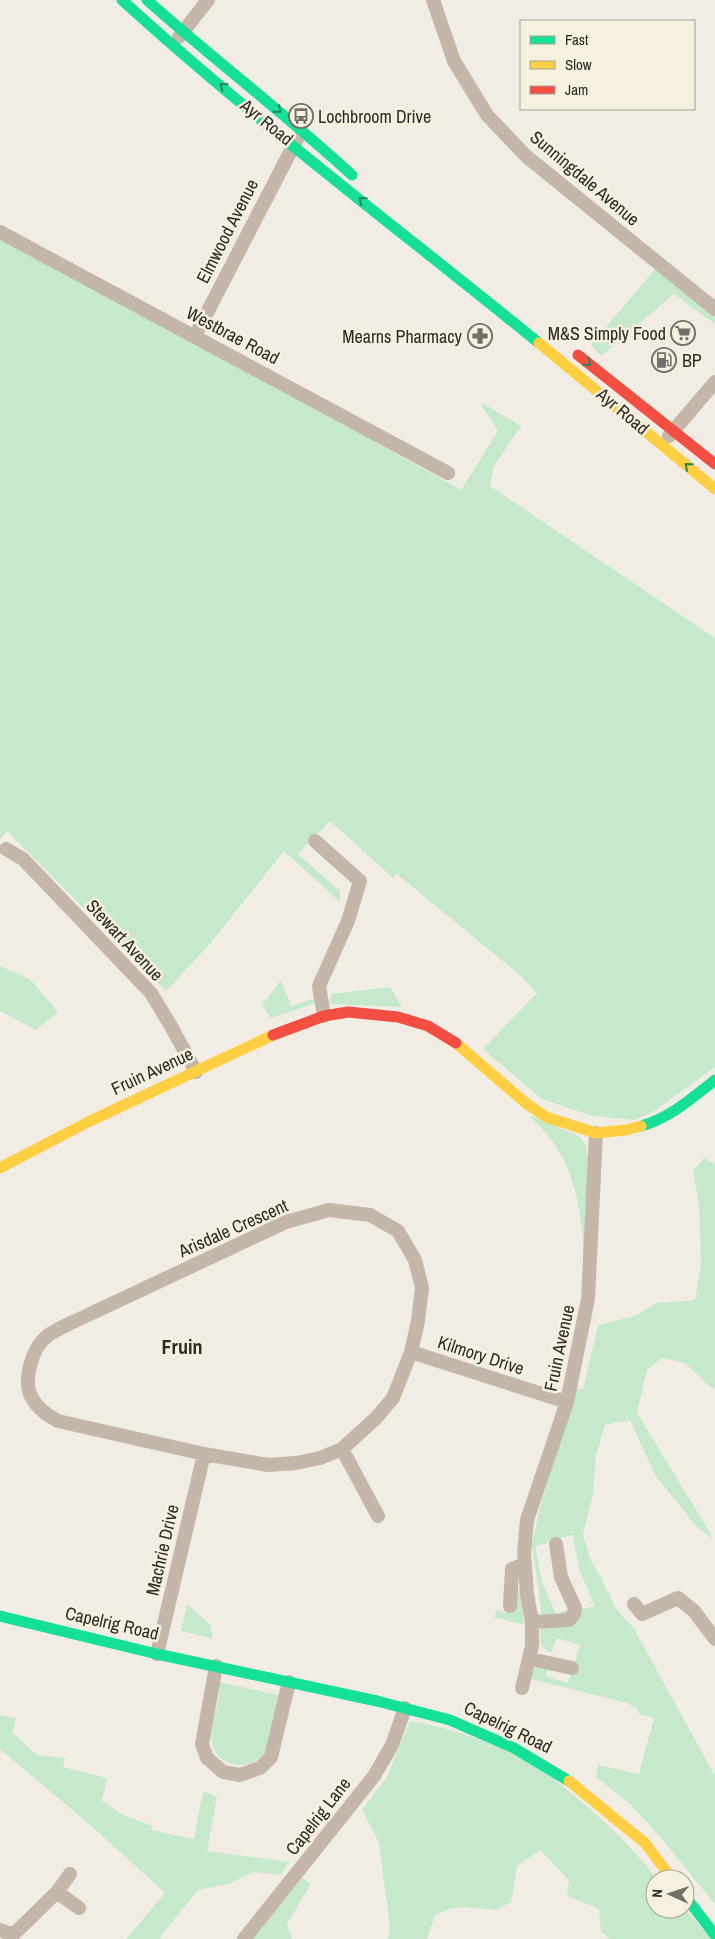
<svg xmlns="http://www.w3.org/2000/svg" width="715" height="1939" viewBox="0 0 715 1939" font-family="'Archivo Narrow',sans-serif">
  <rect width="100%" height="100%" fill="#f1ede4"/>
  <!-- green -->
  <path fill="#c6e9cc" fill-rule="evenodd" d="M0,238l309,167 152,85 37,-59 -16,-25 -1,-4 40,24 -27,40 -4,20 225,152v429l-62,45 -18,8 -43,-4 -50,-17 -51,-43 -7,-8 53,-55 -16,-17 -124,-102 -4,4 -63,-57 -32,33 42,37v11l-56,-51 -76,95 -42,45 -159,-160 -7,8z
    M656,268l59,46v10l-41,-30 -73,62 -10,-11z
    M0,966l30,13 28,33 -22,18 -36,-19z
    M281,980l10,26 24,-8 1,5 -45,15 -9,-13z
    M390,987l12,20 -72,-3 1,-10z
    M529,1115l50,21 7,9 2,14 -4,90c-3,-35 -8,-71 -27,-101 -7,-12 -19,-22 -28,-33z
    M704,1158l11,6v224l-4,-1 -26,-24 -23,-5 -15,12 -10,42c24,43 52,83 76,127l-16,-12 -42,-52 -25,-55 -25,5 -9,30 -3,39 -10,41 8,26 7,11 19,38 16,17 82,149v128l-58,-71 -27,-29 -34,-27 2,-12 41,9 15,-56 -15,-4 -1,-5 -11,-6 -96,-24 3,-10 8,-5 6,2 -2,10 22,7 12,-38 -24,-7 -4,14h-4l-8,-9 2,-26 -10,-72 8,-38 36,-118h7l15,-64 37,-9 22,-13 38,-3 6,-35 -2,-60 -6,-35zM573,1535l6,34 16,38 -27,3 -12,4 -14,-32 -7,-36 13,-3 -1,-2z
    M517,1589l4,3 3,33 -30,-8 3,-7 7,2 12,-2z
    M187,1604l23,20 3,15 -32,-8z
    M219,1682l59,13c-1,12 -7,47 -13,57 -14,21 -48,16 -53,-9 -3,-13 4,-29 6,-42 2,-6 1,-13 1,-19z
    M0,1715l16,3 -3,15 24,22 28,3 -2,9 44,11 -5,23 21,14 30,11 -2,4 43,9 9,-48 14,6 -10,54 82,11 -8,13 -27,-3 -26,12 -30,6 -38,47 1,2h-35l39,-46 -68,-62 -97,-82z
    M410,1721c45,7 95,26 134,50 10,6 18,15 27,22 32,26 61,54 86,86h-2v30h30l27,30h-102l-9,-7 -2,-23 -32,-13 2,-16 -29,-30 -23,16 -6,36 -15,8 -33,-3 -13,2 -15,6 -8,24h-39l2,-11 -11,-85 -17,-33 25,-33z
    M302,1878l9,6 -24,40 5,15h-40z"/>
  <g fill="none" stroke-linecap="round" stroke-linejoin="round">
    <!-- street -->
    <path stroke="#c4b6a9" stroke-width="14" d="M433,0l21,61 33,54 39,41 189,153
      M179,37l29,-37
      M0,232l448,241
      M195,336l102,-197
      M669,436l46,-54
      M315,841l45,40 -12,40 -29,65 5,30
      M6,849l17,10 128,134 21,35 24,44
      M329,1210l41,5 28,16 17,29 7,28 -4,33 -7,31 -18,46 -17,20 -34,31 -22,9 -24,5 -28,2 -64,-11 -146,-33c-11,-6 -20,-12 -26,-23 -10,-17 0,-49 14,-61 7,-6 19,-11 27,-15l213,-100z
      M411,1352l156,50
      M342,1449l36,67
      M634,1604l8,10 36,-16 16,13 21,28
      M510,1606l2,-37 13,-5
      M532,1622l37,-2 5,-6 1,-6 -14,-31 -5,-33
      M157,1654l47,-200
      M530,1659l42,9
      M216,1666l-14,78 5,14 16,14 17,3 20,-7 11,-11 18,-75
      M522,1688l10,-42v-24l-5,-28 -3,-41 3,-33 40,-118 21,-103 8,-166
      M57,1892l22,16
      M0,1930l7,3h8l42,-41 13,-18
      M244,1939l130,-163 18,-31 13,-37"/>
    <!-- fast -->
    <path stroke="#16e098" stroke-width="11" d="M122,0c133,121 278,230 417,343
      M147,0c67,60 139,114 205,175
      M641,1126c29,-8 51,-28 74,-46
      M0,1616l157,38 220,47 73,19 64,28 55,33
      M685,1896l30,39"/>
    <!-- slow -->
    <path stroke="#ffcf43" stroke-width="11" d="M539,343l176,146
      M456,1043l71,61 19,13 50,16 30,-3 15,-4
      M0,1168l88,-46 185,-87
      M569,1781l76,62 27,36"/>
    <!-- jam -->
    <path stroke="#f24e42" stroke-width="11" d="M578,355l137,109
      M273,1035l51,-19 24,-4 50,5 30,9 28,17"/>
  </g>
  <!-- one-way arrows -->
  <defs><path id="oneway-chevron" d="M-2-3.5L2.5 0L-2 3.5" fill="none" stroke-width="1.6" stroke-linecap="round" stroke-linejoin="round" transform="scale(1.25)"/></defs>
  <g stroke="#22865e">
    <use href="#oneway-chevron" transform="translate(223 86) rotate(-141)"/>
    <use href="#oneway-chevron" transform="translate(278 110) rotate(39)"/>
    <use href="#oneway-chevron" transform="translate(362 200) rotate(-141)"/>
    <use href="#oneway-chevron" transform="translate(588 363) rotate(38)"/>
    <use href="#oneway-chevron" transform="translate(688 466) rotate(-139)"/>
  </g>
  <!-- icons -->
  <defs>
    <symbol id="bus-ring" viewBox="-11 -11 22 22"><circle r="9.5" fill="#f6f0df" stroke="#726f68" stroke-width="1.5"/><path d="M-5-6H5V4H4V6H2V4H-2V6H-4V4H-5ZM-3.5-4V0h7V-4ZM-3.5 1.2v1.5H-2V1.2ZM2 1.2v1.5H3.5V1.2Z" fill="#726f68"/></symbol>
    <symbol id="supermarket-ring" viewBox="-11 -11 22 22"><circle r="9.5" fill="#f6f0df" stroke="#726f68" stroke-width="1.5"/><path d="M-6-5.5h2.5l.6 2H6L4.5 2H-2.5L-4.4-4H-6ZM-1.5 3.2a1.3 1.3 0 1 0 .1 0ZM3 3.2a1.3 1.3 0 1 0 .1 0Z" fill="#726f68"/></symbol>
    <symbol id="pharmacy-ring" viewBox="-11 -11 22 22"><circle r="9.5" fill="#f6f0df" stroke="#726f68" stroke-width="1.5"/><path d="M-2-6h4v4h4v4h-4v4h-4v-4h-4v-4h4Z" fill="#726f68"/></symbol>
    <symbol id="fuel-ring" viewBox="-11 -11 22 22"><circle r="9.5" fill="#f6f0df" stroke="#726f68" stroke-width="1.5"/><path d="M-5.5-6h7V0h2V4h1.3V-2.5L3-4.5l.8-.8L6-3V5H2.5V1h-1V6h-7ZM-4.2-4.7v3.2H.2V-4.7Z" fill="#726f68"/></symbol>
  </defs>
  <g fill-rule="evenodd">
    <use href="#bus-ring" x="287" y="102" width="28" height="28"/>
    <use href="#supermarket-ring" x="669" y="319" width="28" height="28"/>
    <use href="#pharmacy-ring" x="466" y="322" width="28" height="28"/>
    <use href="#fuel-ring" x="650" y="346" width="28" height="28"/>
  </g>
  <g text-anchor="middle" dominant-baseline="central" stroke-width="5" stroke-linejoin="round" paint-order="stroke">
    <!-- poi labels -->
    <g font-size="18" fill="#2e2b25" stroke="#f6f0df" text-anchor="start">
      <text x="318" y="116">Lochbroom Drive</text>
      <text x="666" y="333" text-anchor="end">M&amp;S Simply Food</text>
      <text x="462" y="336" text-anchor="end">Mearns Pharmacy</text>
      <text x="682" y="360">BP</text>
    </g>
    <!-- street labels -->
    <g font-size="18" fill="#2e2b25" stroke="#f6f0df">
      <text transform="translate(267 122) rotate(39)">Ayr Road</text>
      <text transform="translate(585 178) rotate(40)">Sunningdale Avenue</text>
      <text transform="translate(227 231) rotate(-63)">Elmwood Avenue</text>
      <text transform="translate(233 335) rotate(28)">Westbrae Road</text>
      <text transform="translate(623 411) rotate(40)">Ayr Road</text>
      <text transform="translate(125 940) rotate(47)">Stewart Avenue</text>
      <text transform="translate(152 1071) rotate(-25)">Fruin Avenue</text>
      <text transform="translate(233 1228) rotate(-24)">Arisdale Crescent</text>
      <text transform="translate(559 1348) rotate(-78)">Fruin Avenue</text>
      <text transform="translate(481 1355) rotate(18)">Kilmory Drive</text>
      <text transform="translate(162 1550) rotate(-77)">Machrie Drive</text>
      <text transform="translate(112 1623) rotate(13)">Capelrig Road</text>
      <text transform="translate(508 1727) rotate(26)">Capelrig Road</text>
      <text transform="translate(318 1816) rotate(-52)">Capelrig Lane</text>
    </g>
    <!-- quarter labels -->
    <g font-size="20" font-weight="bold" fill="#2e2b25" stroke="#f6f0df">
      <text x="182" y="1346">Fruin</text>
    </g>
  </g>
  <!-- legend -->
  <rect x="520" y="20" width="175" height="90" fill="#f6f0df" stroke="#a6a195"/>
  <rect x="530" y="36" width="25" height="8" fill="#16e098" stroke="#a6a195"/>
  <text x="565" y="45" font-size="15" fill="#2e2b25">Fast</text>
  <rect x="530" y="61" width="25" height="8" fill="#ffcf43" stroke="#a6a195"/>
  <text x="565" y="70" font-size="15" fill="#2e2b25">Slow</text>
  <rect x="530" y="86" width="25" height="8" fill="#f24e42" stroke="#a6a195"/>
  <text x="565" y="95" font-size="15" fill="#2e2b25">Jam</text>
  <!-- north arrow -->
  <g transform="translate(670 1894) rotate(273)"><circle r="24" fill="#f6f0df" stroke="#a6a195"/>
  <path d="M0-4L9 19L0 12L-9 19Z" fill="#726f68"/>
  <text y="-8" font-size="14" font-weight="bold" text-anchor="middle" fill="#2e2b25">N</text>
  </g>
</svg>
